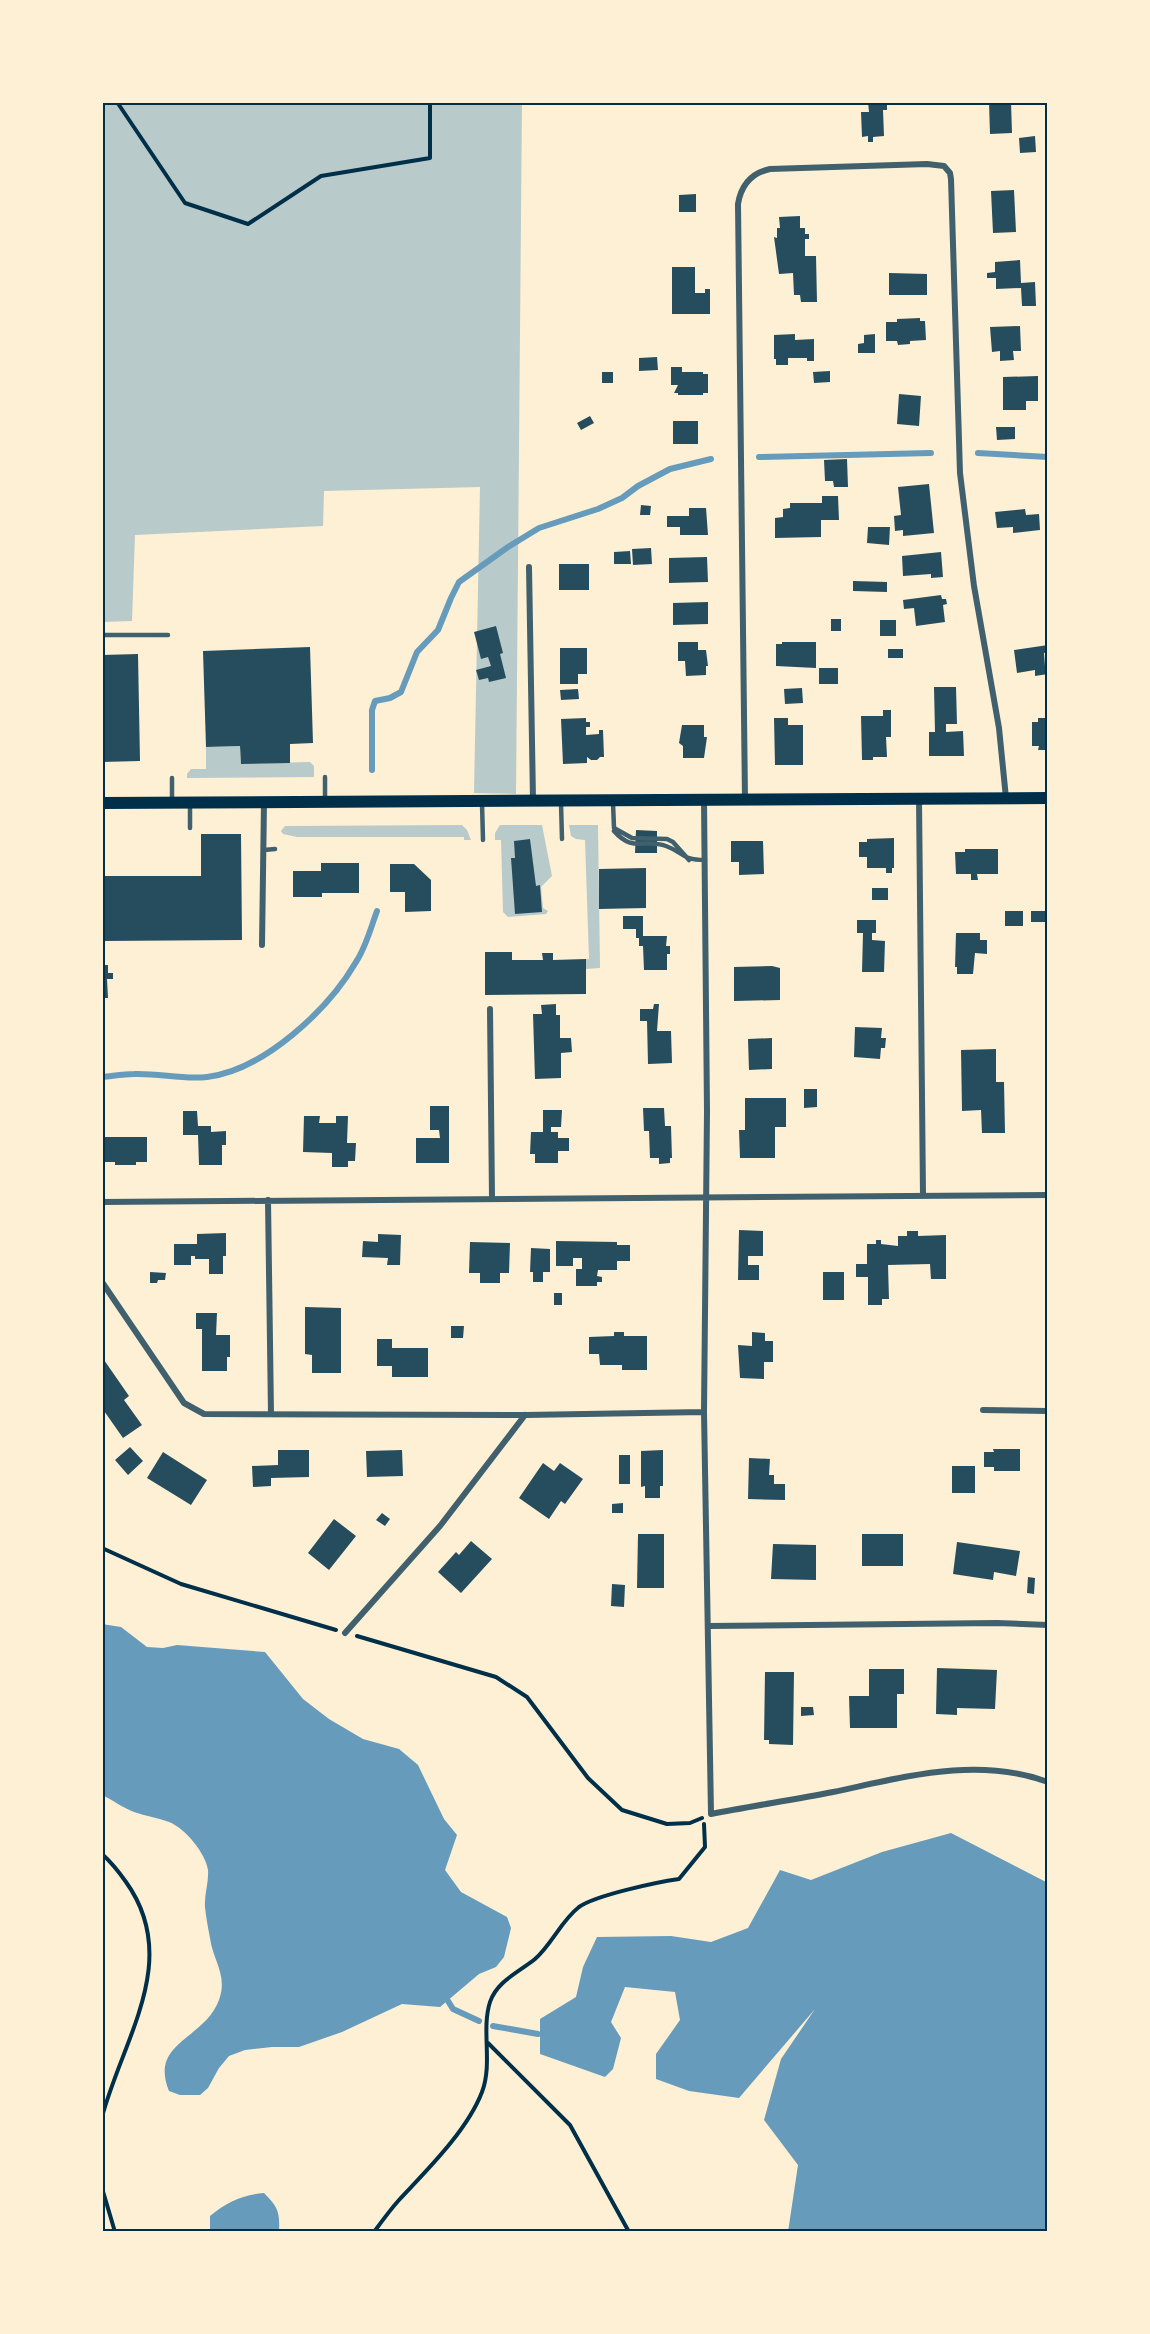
<svg xmlns="http://www.w3.org/2000/svg" width="1150" height="2334" viewBox="0 0 1150 2334" font-family="'Roboto Serif',serif">
  <rect width="100%" height="100%" fill="#fdf0d5"/>
  <!-- green -->
  <path fill="#b9caca" d="M102,102h420l-6,692 -42,-1 6,-306 -156,4 -1,35 -188,9 -3,86 -30,1z
    M240,746l1,18 69,-2 4,4v11l-127,1v-4l4,-5h15v-22z
    M462,825l5,5 4,10h-7v-3h-167l-14,-3 -2,-3 4,-5z
    M500,825h42l10,51 -11,11 2,21 5,3 -2,3 -38,3 -5,-5 -2,-72h-6v-7z
    M569,825h29l2,143 -14,1v-10h3l-4,-119 -9,-1 -5,-3z"/>
  <!-- water -->
  <path fill="#669bbc" d="M102,1624l19,3 26,20 16,1 14,-3 88,7 38,47 26,20 34,20 36,10 19,16 26,54 13,16 -12,35 16,22 46,25 4,11 -7,29 -8,10 -17,7 -39,33 -38,-3 -60,28 -43,15h-27l-27,3 -16,6 -10,12 -11,20 -8,7h-20l-11,-4c-20,-49 35,-51 50,-91 9,-25 -6,-39 -9,-62 -2,-10 -4,-21 -5,-31 -1,-12 4,-25 3,-37 -2,-16 -23,-42 -39,-48 -11,-4 -23,-6 -35,-10 -11,-4 -21,-12 -32,-17z
    M951,1833l97,50v349h-260l10,-67 -34,-45 17,-61 34,-50 -76,89 -50,-7 -33,-12v-25l24,-34 -5,-28 -50,-5 -14,35 10,16 -8,31 -8,8 -65,-23v-35l36,-22 7,-30 14,-30 74,-1 40,6 37,-14 32,-58 31,10 71,-28z
    M264,2193c14,14 16,19 15,39h-69v-16c17,-14 32,-21 54,-23z"/>
  <g fill="none" stroke-linecap="round" stroke-linejoin="round">
    <!-- stream -->
    <path stroke="#669bbc" stroke-width="6" d="M978,453l70,4
      M759,457l172,-4
      M372,770v-60l3,-9 15,-3 11,-6 16,-40 21,-22 13,-32 8,-16 49,-35 31,-19 59,-19 24,-11 16,-12 32,-17 41,-10
      M102,1077c11,-1 21,-3 32,-3 25,-1 49,6 73,3 57,-7 121,-67 149,-115 10,-15 15,-35 21,-51
      M448,2001l5,8 26,12
      M493,2026l45,8"/>
  </g>
  <!-- building -->
  <path fill="#264d5e" d="M868,102h19v8h-4l1,26 -11,1v5h-5v-6l-6,1 -1,-25h8z
    M989,102h22l1,31 -22,1z
    M1035,136l1,16 -16,1 -1,-15z
    M1014,190l2,42 -23,1 -2,-42z
    M696,194v18h-17v-17z
    M800,216v12h5v6h4v5h-4v17h11l1,46h-16l-1,-7h-6l-1,-22 -14,1 -5,-37 3,1v-10h3l-1,-11z
    M1020,260l1,23 14,-1 1,24h-14l-1,-18 -25,1v-11h-9v-5l8,-1v-10z
    M672,267h23v26h10v-4h5v25h-38z
    M889,273l38,1v21h-38z
    M920,318v3h5l1,19 -16,1v3l-12,1 -1,-4h-11v-19h11v-3z
    M1020,326l1,25h-8l1,9 -14,1v-10l-8,1 -2,-25z
    M795,334v6l19,-1v22h-7v-3h-19v7h-12v-6h-2v-24z
    M875,334v19h-17v-9l6,-1v-8z
    M657,357l1,13 -19,1v-13z
    M671,367h11v5h21v2h5v19h-5v2h-25v-2h-4l4,-8h-7z
    M830,371v11l-16,1 -1,-11z
    M602,372h11v11h-11z
    M1038,376v25h-12v9h-23v-33z
    M899,394l22,2 -2,30 -22,-2z
    M590,416l4,7 -13,7 -4,-7z
    M673,421h25v23h-25z
    M996,427h19v12l-18,1z
    M847,459l1,28h-14l-1,-6h-8l-1,-21z
    M929,484l5,49 -31,3v-6l-8,1 -1,-15 7,-1 -3,-28z
    M822,496h16l1,24h-18v17l-46,1v-20l8,-1v-8l7,-1v-5h32z
    M641,505l10,1 -1,9h-10z
    M689,508h17l2,27h-28v-8h-13v-11h22z
    M1025,509l1,6 13,-1 1,16 -27,3v-6l-16,1 -2,-16z
    M868,527h22l-1,18 -22,-2z
    M651,548l1,16 -19,1 -1,-16z
    M630,551l1,13h-17v-12z
    M941,552l2,25 -12,1v-4l-28,2 -1,-20z
    M707,557l1,25 -39,1v-25z
    M559,564h30v26h-30z
    M853,581l34,1v10l-34,-1z
    M941,595l1,4h4l1,5 -4,1 2,17 -29,4 -2,-18 -10,1 -1,-9z
    M708,602v22l-35,1v-22z
    M831,619h10v12h-10z
    M880,620h16v16h-16z
    M496,626l7,27 -3,1 6,24 -17,4 -1,-4 -9,2 -3,-10 15,-4 -3,-9 -7,2 -7,-27z
    M678,642h20v8h8l2,16h-2v9l-20,1 -1,-15h-7z
    M782,642h34v26l-40,-2v-22h6z
    M1048,645v7l-4,1 1,13h3v8l-13,2v-6l-18,3 -3,-23z
    M310,647l3,96 -23,1v19l-49,1 -1,-18 -34,1 -3,-96z
    M560,648h27v26h-9v10h-18z
    M888,649h15v9h-15z
    M138,654l2,107 -38,1v-107z
    M819,668h19v16h-19z
    M934,687h22l1,37h-11v8l17,-1 1,25h-35v-24h6z
    M802,688l1,15 -18,1 -1,-15z
    M578,689l1,10 -18,1 -1,-10z
    M883,710h8v27h-5l1,20h-14v3h-11l-1,-44h22z
    M586,718v4h4v5h-4v8l13,-1v-4h4l1,27h-4l-3,3h-6l-4,-3v6l-24,1 -2,-45z
    M774,718h14v7h15v40h-28z
    M1038,718h10v32h-10l1,-4h-7v-24h6z
    M682,725h22v12h3l-3,21h-21v-12l-4,-3z
    M636,830l21,1v22h-22z
    M201,834h40l1,106 -140,1v-65h99z
    M894,838v30h-2v5h-6v-5h-19v-11h-8v-15h8v-3z
    M530,839l6,47 4,-1 2,27 -27,2 -4,-56h4l-1,-17z
    M731,841h32l1,33 -25,1v-13h-8z
    M965,849h33v25h-21l1,6h-7v-6h-15l-1,-22h10z
    M321,863h38v30h-37v4h-29v-26h28z
    M390,864h24l17,16v31l-26,1v-20h-15z
    M646,868v40l-47,1v-40z
    M872,888h16v12h-16z
    M1005,911h18v15h-18z
    M1031,911h17v11h-17z
    M623,916h20v20h24l-1,10h4v8h-3v16h-23l-1,-24h-4v-8h-3v-9h-13z
    M857,920h19v13h-4v7l13,1 -1,31h-22l1,-39h-6z
    M956,933h24v7h7v14l-12,-1 -2,21h-16v-7h-2z
    M485,952h27v8h31l-1,-7h11v7l33,-1v35l-101,1z
    M102,965h6v8h5v6h-6l1,19h-6z
    M772,966l8,2v32l-46,1v-34z
    M556,1004v11h4v23h11l1,14 -11,1v25l-26,1 -2,-65h9l-1,-9z
    M654,1004h5l-2,27h14l1,32 -24,1 -1,-43h-7v-12h13z
    M855,1027l27,1 -1,10h5l-1,10h-4l-1,11 -26,-2z
    M772,1038v31l-23,1 -1,-31z
    M996,1049v33h8l1,51h-23l-1,-23 -19,1 -1,-61z
    M804,1089h13v18l-13,1z
    M745,1098h41v29h-11v31h-35l-1,-28h6z
    M430,1106h19v57h-33v-25h24l-1,-8h-9z
    M643,1108h21l1,18h6l1,32h-2v5l-11,1v-6h-9l-1,-27h-5z
    M543,1110h19l-1,17h-10v5h7v6h11v13h-11v12h-23v-9h-5l1,-22h12z
    M183,1111h14l1,15h13v6l15,-1v14h-4v20h-23l-1,-30h-15z
    M304,1116h16l-1,7h17v-7h12l-1,27h9l-1,18h-7v6h-16v-14l-29,-1z
    M102,1137h45v25h-11v3h-21v-3h-13z
    M739,1230l24,1v25h-15v9h11v15h-21z
    M907,1231h11v5l28,-1v44h-15l-1,-15 -42,1 1,34h-7v6h-14v-28h-12v-13h11v-20h9v-4h5v4l17,2v-10h9z
    M226,1233v23h-3v18h-14v-15h-14v-3h-4v9h-17v-21h23v-10z
    M378,1234l23,1 -1,30h-13l1,-7 -26,-1 1,-16 15,1z
    M556,1241l61,1v3h13v16h-13v9h-19l-1,6 5,1v5h-5v4h-21v-17h6v-11h-9v8h-17z
    M470,1242l40,1 -1,30h-9v10h-20v-10h-11z
    M531,1248l19,1v23h-7v10h-10v-10h-3z
    M150,1272l16,1 -1,7h-7l-1,3h-7z
    M823,1272h21v28h-21z
    M554,1293h8v12h-8z
    M305,1307l36,1v65h-29v-18l-7,-1z
    M196,1313h21l-1,22h14v22h-3v14h-25v-42h-6z
    M451,1326h13l-1,12h-12z
    M614,1332h10v4h23v34h-25v-5h-22l-1,-11h-10v-17l25,-1z
    M752,1332l13,1v8h8v21h-9v17l-24,-1 -2,-33 14,1z
    M377,1339h15v9h36v29h-36v-11h-15z
    M102,1357l27,39 -5,4 18,25 -19,13 -21,-30z
    M130,1447l13,14 -15,14 -13,-15z
    M993,1449h27v22h-26v-4h-10v-15h10z
    M278,1450h31v27l-38,1v8l-18,1 -1,-21 26,-1z
    M402,1450l1,26 -36,1 -1,-26z
    M663,1450v36h-3v12h-15v-12l-4,1v-36z
    M163,1452l44,28 -16,25 -44,-27z
    M619,1455h11v29h-11z
    M749,1458l21,1 -1,16h5v9h11v16l-37,-1z
    M543,1463l11,8 6,-8 23,16 -18,25 -4,-3 -12,18 -30,-21z
    M952,1466h23v27h-23z
    M623,1503v10h-11v-9z
    M382,1513l8,6 -5,7 -9,-6z
    M334,1519l22,17 -27,34 -21,-17z
    M638,1534h26v54h-27z
    M862,1534h41v32h-41z
    M471,1541l21,18 -31,34 -23,-21 18,-20 3,3z
    M957,1542l63,9 -4,25 -22,-4 -1,8 -40,-6z
    M773,1544l43,1v35l-45,-1z
    M1028,1577l7,1 -1,16 -7,-1z
    M612,1584l13,1 -1,22 -13,-1z
    M937,1668l60,2 -2,39 -38,-1v7l-21,-1z
    M869,1669h35v25h-7v34h-47l-1,-32h20z
    M765,1672h29l-1,73 -24,-1v-4h-5z
    M801,1707h12l1,8 -13,1z"/>
  <g fill="none" stroke-linecap="round" stroke-linejoin="round">
    <!-- path -->
    <path stroke="#003049" stroke-width="4" d="M117,102l68,101 63,21 73,-48 109,-18v-56
      M102,1548l79,36 155,46
      M357,1636l139,41 31,20 61,81 34,32 45,14 23,-1 12,-5
      M102,1854c9,8 17,18 24,28 56,78 -3,156 -24,235
      M488,2043l82,82 59,107
      M102,2188l13,44
      M374,2232c8,-11 16,-22 25,-32 28,-30 68,-69 83,-108 11,-29 -1,-62 8,-90 7,-21 29,-30 45,-43 17,-15 26,-38 44,-52 17,-12 79,-25 100,-28l26,-32 -1,-23"/>
    <!-- service -->
    <path stroke="#3f606c" stroke-width="4.5" d="M102,635h66
      M325,777v22
      M172,800v-22
      M482,803l1,37
      M561,803l1,36
      M613,803l1,25 18,10 35,1 6,3 16,18
      M190,828v-25
      M614,831c19,22 30,7 52,15 19,7 15,14 39,14
      M264,850l11,-1"/>
    <!-- minor -->
    <path stroke="#3f606c" stroke-width="6" d="M529,567l4,233
      M919,799l4,397
      M704,800l3,311 -3,301 7,402c41,-8 81,-14 122,-22 72,-15 143,-36 215,-10
      M745,800l-7,-596c3,-18 13,-31 32,-35l157,-5 17,2 6,7 1,6 9,294 14,113 25,142 7,70
      M262,945l2,-143
      M490,1009l2,189
      M268,1200l3,214
      M102,1202l946,-7
      M102,1282l82,121 20,11 321,1 179,-3
      M983,1410l65,1
      M708,1626l289,-3 51,2
      M345,1633l95,-107 85,-111"/>
    <!-- secondary -->
    <path stroke="#003049" stroke-width="12" d="M102,803l946,-5"/>
  </g>
  <!-- border -->
  <rect width="1150" height="2334" fill="none" stroke="#fdf0d5" stroke-width="207"/>
  <rect x="104" y="104" width="942" height="2126" fill="none" stroke="#003049" stroke-width="2"/>
</svg>
